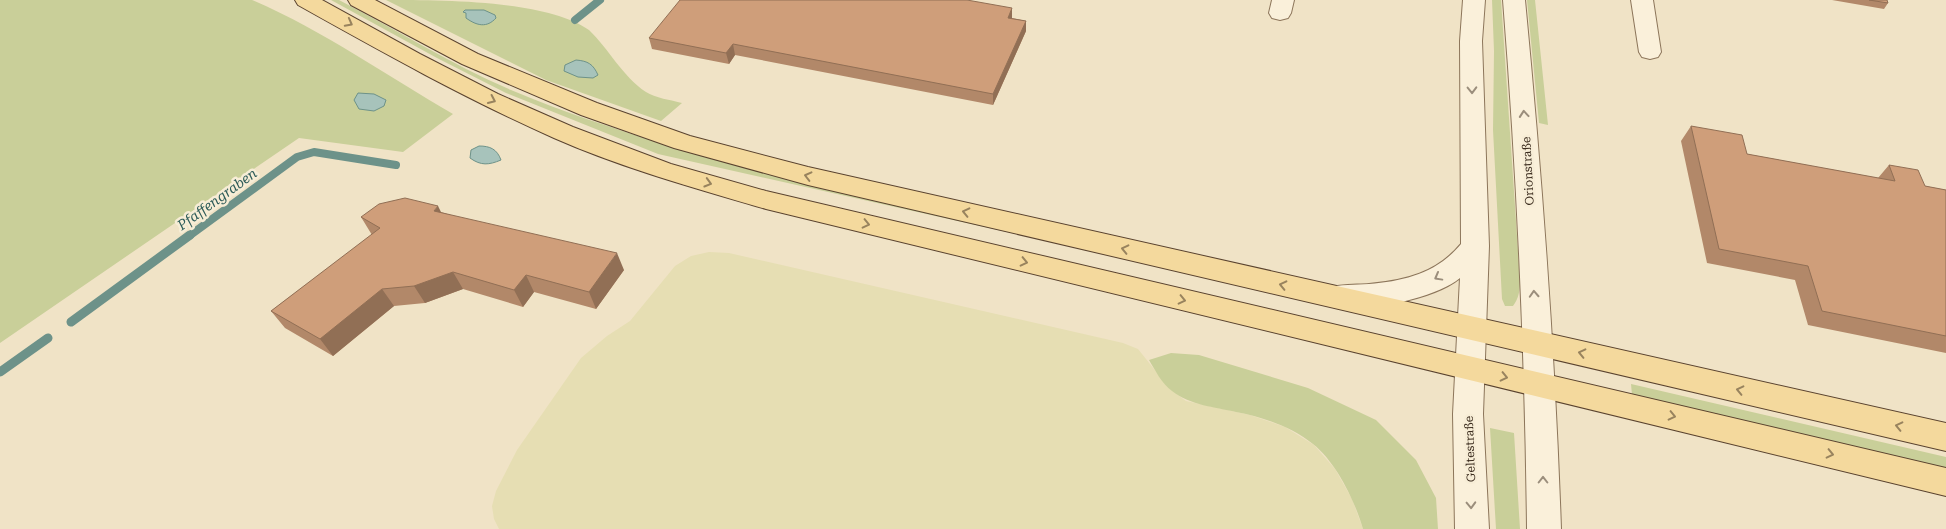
<svg xmlns="http://www.w3.org/2000/svg" width="1946" height="529" viewBox="0 0 1946 529" font-family="'Roboto Serif',serif">
  <rect width="100%" height="100%" fill="#f0e3c6"/>
  <!-- farmland -->
  <path fill="#e6deb3" d="M709,252l20,1 394,90 15,6 32,40 16,12 64,14 35,12 29,18 21,24 17,30 11,30h-864l-5,-10 -2,-13 4,-15 21,-41 64,-92 26,-22 23,-15 45,-55 16,-10z"/>
  <!-- green -->
  <path fill="#c9cf99" d="M0,0h252c70,30 135,76 201,114l-50,38 -104,-14 -299,205z
    M331,0h8c58,30 113,65 172,90 52,22 105,39 158,56l574,139 -585,-131 -152,-61 -69,-35z
    M386,0c56,0 161,0 203,30 20,19 33,46 57,62 9,6 25,8 36,11l-21,18 -115,-41z
    M1492,0h9l19,280c0,10 -1,18 -7,26h-8l-3,-7 -9,-169 1,-79z
    M1527,0h8l13,125 -9,-2z
    M1171,353l28,2 109,33 68,32 40,40 20,38 2,31h-75c-8,-28 -27,-67 -50,-85 -21,-17 -50,-27 -77,-32 -22,-5 -46,-7 -64,-21 -10,-7 -17,-21 -23,-31z
    M1631,384l315,73v11l-314,-73z
    M1490,428l24,5 6,96h-24z"/>
  <!-- water -->
  <path fill="#a7c3bb" stroke="#6d9289" d="M465,10h19l11,5 1,3c-9,10 -19,8 -30,0v-5l-3,-1z
    M576,60c12,1 17,4 22,15l-5,3 -15,-1 -14,-6 1,-6z
    M358,93l16,1 12,6 -2,6 -10,5 -15,-2 -5,-9z
    M479,146c11,0 18,3 22,14 -12,5 -20,6 -31,-2l1,-8z"/>
  <g fill="none" stroke-linecap="round" stroke-linejoin="round">
    <!-- stream-far1 -->
    <path stroke="#6d9289" stroke-width="8" d="M575,20l25,-20
      M189,236l108,-79 17,-5 82,13"/>
    <!-- stream -->
    <path stroke="#6d9289" stroke-width="9" d="M71,322l119,-87
      M0,372l48,-34"/>
    <defs>
      <path id="minor" d="M1272,0h22l-3,13 -3,5 -8,2 -8,-2 -3,-5z
        M1463,0h22l-3,41 7,205 -6,168 6,115h-34l-2,-115 7,-136c-27,22 -100,36 -133,26l-4,-8 4,-8c14,-4 28,-3 42,-4 36,-3 68,-11 92,-40l-1,-203z
        M1503,0h22c17,176 30,352 36,529h-34c-2,-176 -10,-353 -24,-529z
        M1631,0h22l8,52 -3,5 -8,2 -8,-2 -3,-5z"/>
      <path id="major" d="M295,0h27l98,54 78,40 75,33 98,37 95,27 1180,277v28l-1180,-287c-72,-21 -144,-41 -212,-71 -88,-39 -172,-86 -256,-133z
        M348,0h27l103,54 119,49 93,33 118,31 1138,256v28l-1138,-266 -134,-37 -93,-33 -119,-51 -111,-59z"/>
    </defs>
    <!-- minor casing -->
    <use href="#minor" stroke="#8c755a" stroke-width="2"/>
    <!-- major casing -->
    <use href="#major" stroke="#5a432f" stroke-width="2"/>
    <!-- minor -->
    <use href="#minor" fill="#faf0da" fill-rule="evenodd"/>
    <!-- major -->
    <use href="#major" fill="#f4d99d" fill-rule="evenodd"/>
  </g>
  <!-- wall -->
  <path fill="#b28869" d="M1832,0h55l1,3 -4,6z
    M1012,8v10l14,3v10l-33,74 -258,-50 -6,9 -77,-15 -3,-11z
    M1691,126l56,28 131,24 11,-13 36,21 21,4v163l-138,-28 -13,-45 -88,-17 -26,-122z
    M441,212l183,58 -28,39 -62,-17 -11,15 -60,-18 -38,14 -31,3 -61,50 -48,-28 -14,-17 101,-76 -11,-18z"/>
  <!-- shaded-wall -->
  <path fill="#916f55" d="M1012,8v10h-4z
    M1026,21v10l-33,74v-11z
    M733,44l2,11 -6,9 -3,-11z
    M438,206l9,18 -13,-13z
    M617,253l7,17 -28,39 -7,-17z
    M453,272l10,17 -38,14 -11,-17z
    M526,275l8,17 -11,15 -9,-17z
    M382,289l12,17 -61,50 -13,-17z"/>
  <!-- building -->
  <path fill="#cf9e7a" stroke="#916f55" d="M680,0h287l45,8 -4,10 18,3 -33,73 -260,-50 -7,9 -77,-15z
    M1869,0h18l1,3z
    M1691,126l51,9 5,19 148,27 -6,-16 29,5 7,16 21,4v146l-124,-25 -14,-45 -89,-17z
    M405,198l33,8 -4,5 183,42 -28,39 -63,-17 -12,15 -61,-18 -39,14 -32,3 -62,50 -49,-28 109,-83 -19,-11 18,-13z"/>
  <!-- one-way arrows -->
  <defs><path id="oneway-chevron" d="M-2-3.5L2.5 0L-2 3.5" fill="none" stroke-width="1.6" stroke-linecap="round" stroke-linejoin="round" transform="scale(1.25)"/></defs>
  <g stroke="#98835e">
    <use href="#oneway-chevron" transform="translate(349 23) rotate(28)"/>
    <use href="#oneway-chevron" transform="translate(492 100) rotate(25)"/>
    <use href="#oneway-chevron" transform="translate(808 176) rotate(-166)"/>
    <use href="#oneway-chevron" transform="translate(708 183) rotate(16)"/>
    <use href="#oneway-chevron" transform="translate(966 212) rotate(-167)"/>
    <use href="#oneway-chevron" transform="translate(866 224) rotate(13)"/>
    <use href="#oneway-chevron" transform="translate(1125 249) rotate(-167)"/>
    <use href="#oneway-chevron" transform="translate(1024 262) rotate(13)"/>
    <use href="#oneway-chevron" transform="translate(1283 285) rotate(-167)"/>
    <use href="#oneway-chevron" transform="translate(1182 300) rotate(13)"/>
    <use href="#oneway-chevron" transform="translate(1582 353) rotate(-167)"/>
    <use href="#oneway-chevron" transform="translate(1504 377) rotate(13)"/>
    <use href="#oneway-chevron" transform="translate(1740 390) rotate(-167)"/>
    <use href="#oneway-chevron" transform="translate(1672 416) rotate(13)"/>
    <use href="#oneway-chevron" transform="translate(1899 426) rotate(-167)"/>
    <use href="#oneway-chevron" transform="translate(1830 454) rotate(13)"/>
  </g>
  <g stroke="#9b8e7c">
    <use href="#oneway-chevron" transform="translate(1472 90) rotate(89)"/>
    <use href="#oneway-chevron" transform="translate(1524 114) rotate(-95)"/>
    <use href="#oneway-chevron" transform="translate(1438 277) rotate(151)"/>
    <use href="#oneway-chevron" transform="translate(1534 294) rotate(-93)"/>
    <use href="#oneway-chevron" transform="translate(1543 480) rotate(-90)"/>
    <use href="#oneway-chevron" transform="translate(1471 505) rotate(88)"/>
  </g>
  <g text-anchor="middle" dominant-baseline="central" stroke-width="5" stroke-linejoin="round" paint-order="stroke">
    <!-- street labels -->
    <g font-size="12" fill="#3c2d1f" stroke="#f7edd6">
      <text transform="translate(1528 171) rotate(-93)">Orionstraße</text>
      <text transform="translate(1470 449) rotate(-92)">Geltestraße</text>
    </g>
    <!-- water labels -->
    <g font-size="14" font-style="italic" fill="#2e5c59" stroke="#f7edd6">
      <text transform="translate(217 199) rotate(-36)">Pfaffengraben</text>
    </g>
  </g>
</svg>
